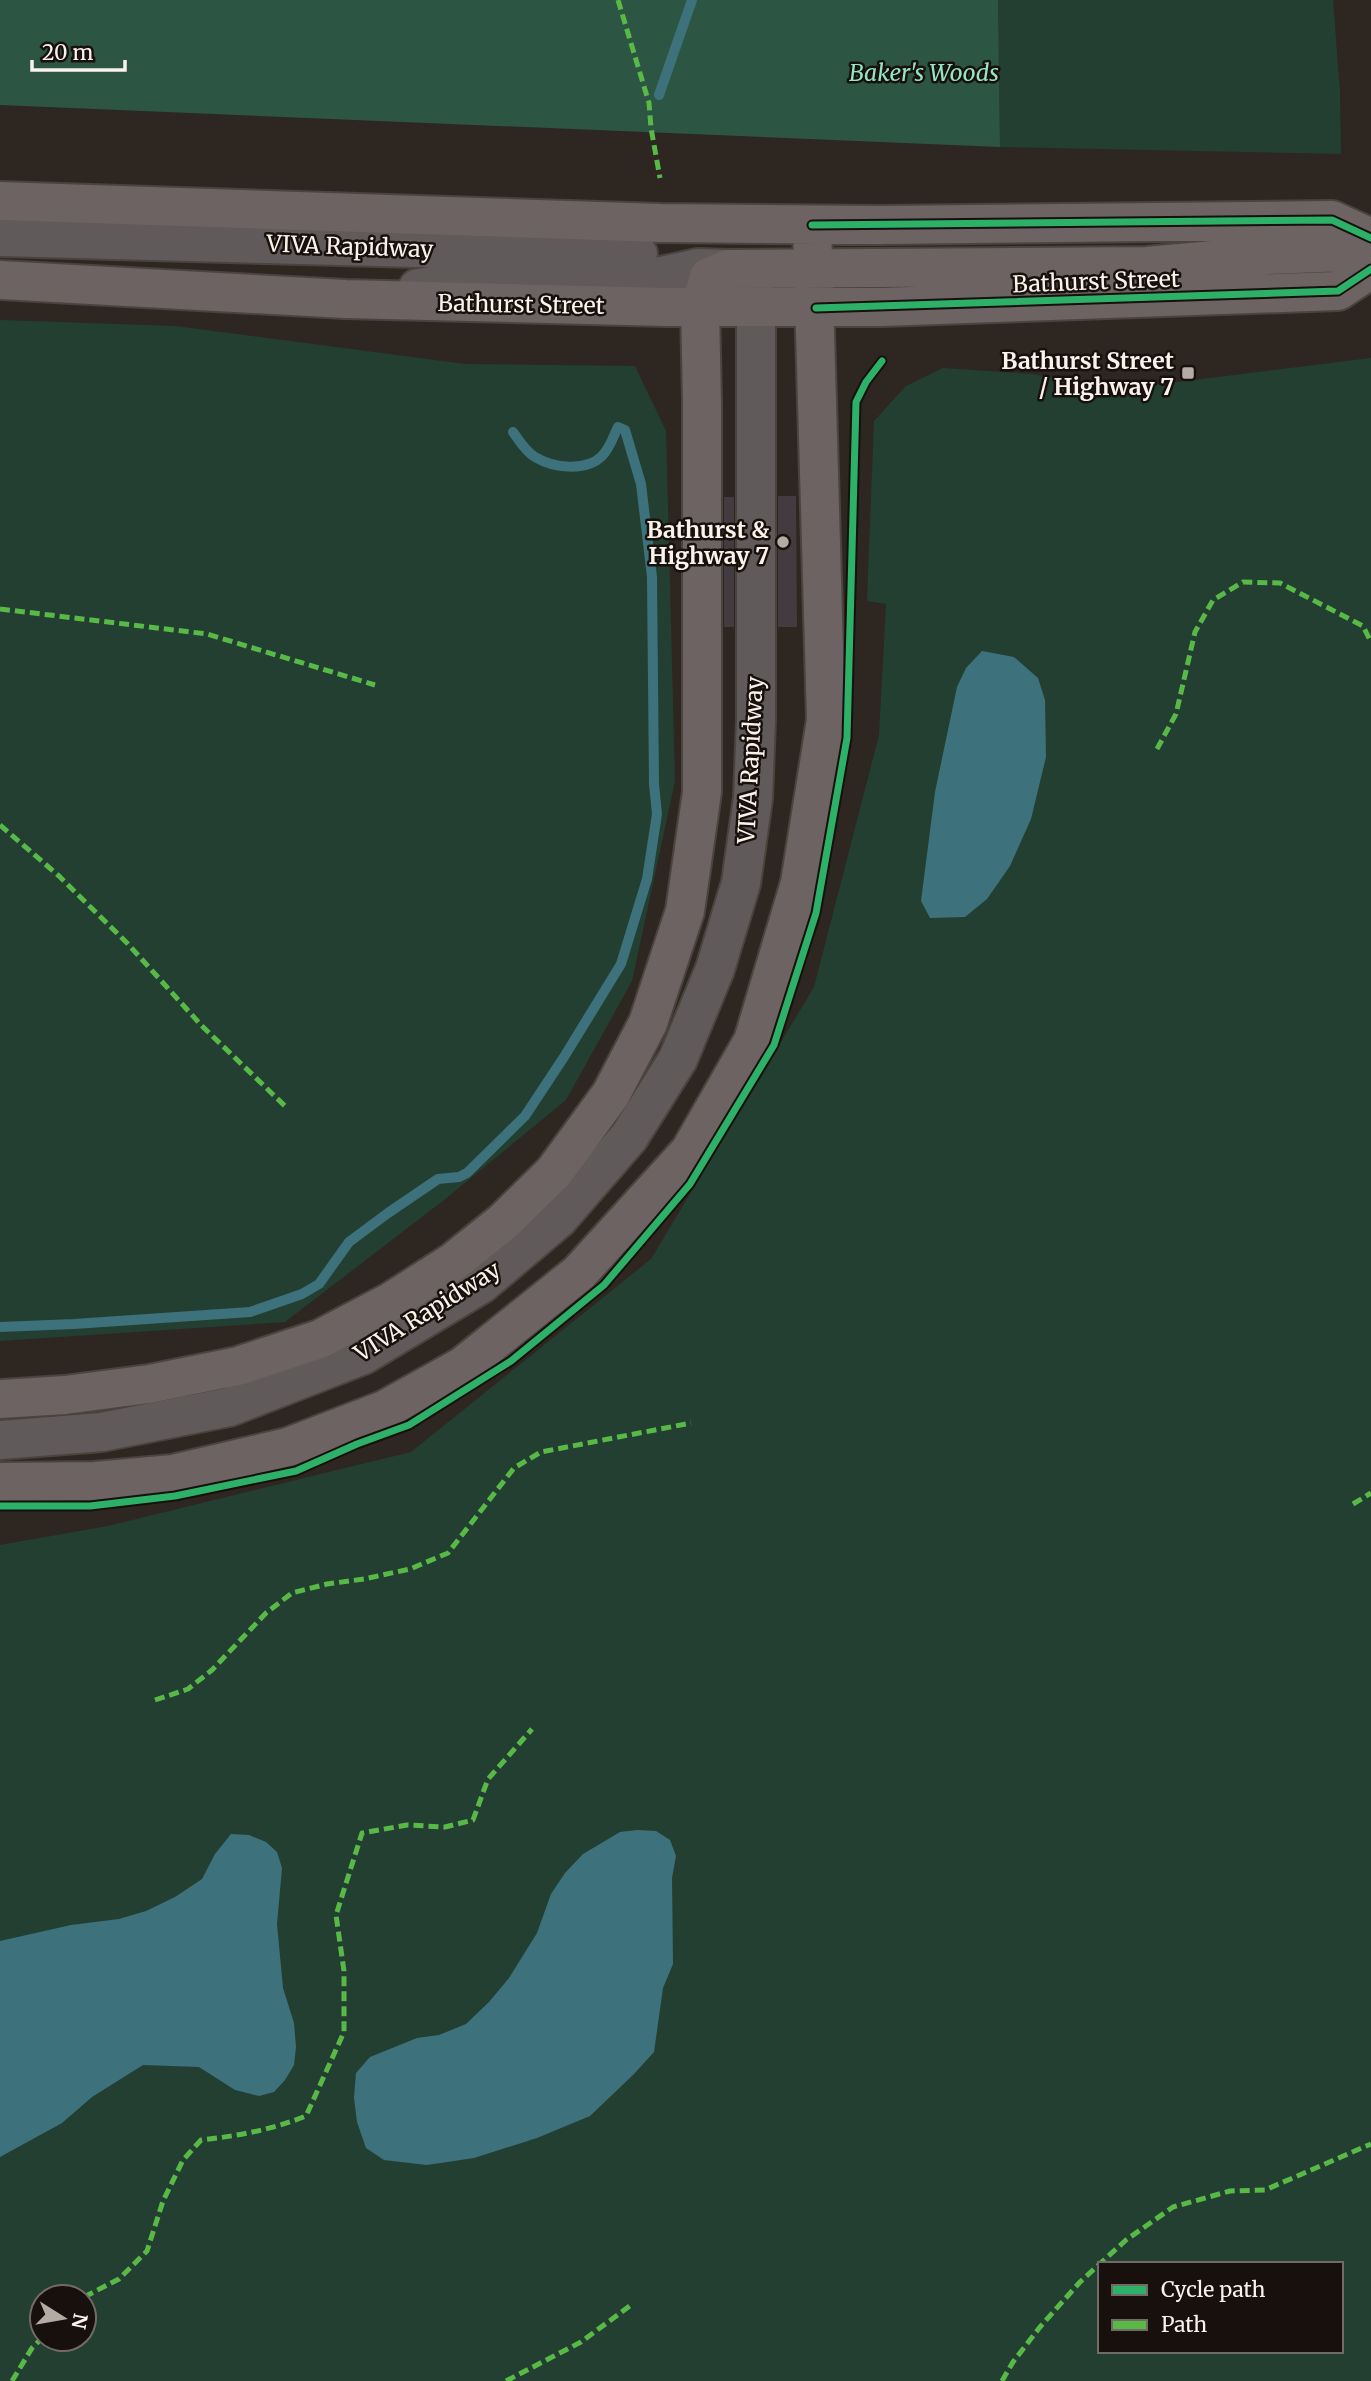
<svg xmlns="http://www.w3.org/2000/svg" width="1371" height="2381" viewBox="0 0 1371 2381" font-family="Merriweather,serif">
  <rect width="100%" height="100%" fill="#2e2721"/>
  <!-- green -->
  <path fill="#233f32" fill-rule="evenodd" d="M998,0h335l7,92 1,62 -341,-7z
    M0,320l175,6 290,38 170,2 31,65 9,350 -43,200 -66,119 -122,100 -159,122 -285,19z
    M1371,358v2023h-1371v-836l108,-19 303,-74 240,-193 163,-272 65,-252 7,-131 -19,-3 7,-180 32,-35 37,-18 89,6 42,7 16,12zM1100,2264h241v87h-241zM42,2297h42v42h-42z"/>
  <!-- forest -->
  <path fill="#2c5643" d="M0,0h998l2,147 -1000,-42z"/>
  <!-- water -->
  <path fill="#3d727c" d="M982,651l32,6 24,21 7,22 1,57 -15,62 -21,47 -23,33 -22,18 -35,1 -9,-17 14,-109 22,-105 9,-19z
    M637,1830l19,1 14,9 6,16 -4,22 1,86 -10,24 -9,64 -20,22 -44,42 -53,22 -63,20 -47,7 -43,-5 -18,-12 -9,-26 -3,-24 2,-25 14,-16 47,-19 22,-3 27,-11 23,-22 20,-24 28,-45 14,-39 14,-21 18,-19 37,-22z
    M231,1834l18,1 17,7 11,10 5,16 -5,56 6,64 11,35 2,24 -2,18 -9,15 -11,12 -15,4 -24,-6 -36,-23 -56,-2 -51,32 -30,26 -62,34v-216l71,-16 48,-6 27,-8 29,-14 27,-18 13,-25z"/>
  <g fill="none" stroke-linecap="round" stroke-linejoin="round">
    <!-- stream -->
    <path stroke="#3d727c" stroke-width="10" d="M659,95l33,-95
      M0,1327l74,-3 176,-12 52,-18 17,-10 30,-42 39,-29 50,-34 21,-2 8,-4 58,-57 39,-59 57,-93 26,-85 10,-65 -3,-30 -2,-207 -11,-93 -16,-54 -7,-3c-5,10 -8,21 -16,29 -16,16 -49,12 -67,1 -10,-6 -16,-17 -22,-25"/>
  </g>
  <!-- building -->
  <path fill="#423c40" d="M778,496h18l1,131h-19z
    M724,497h10v130h-10z"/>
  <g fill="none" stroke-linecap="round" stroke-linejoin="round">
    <defs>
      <path id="minor" d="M0,237l638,17
        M0,1440l102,-8 127,-25 134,-52 118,-71 77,-65 71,-82 49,-78 37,-90 26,-86 12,-85 3,-78v-412l-3,-27 -25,-12 -30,-1 -46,10 -199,5 -35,5"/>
      <path id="major" d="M0,201l660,22 221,2 451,-5 39,18
        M0,280l345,19 321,8h216l456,-16 33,-22
        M0,1399l65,-4 84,-11 89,-18 82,-27 72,-38 61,-39 50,-40 51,-50 57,-78 37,-71 37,-112 17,-119v-390l-2,-95 9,-30 19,-8 419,-3 121,-11 103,-4
        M0,1482l95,-1 78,-7 115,-27 96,-37 79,-44 116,-93 111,-122 63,-110 47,-158 26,-163 -14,-495"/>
    </defs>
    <!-- minor casing -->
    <use href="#minor" stroke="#4a433e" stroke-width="42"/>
    <!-- major casing -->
    <use href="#major" stroke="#4a433e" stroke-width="42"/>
    <!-- minor -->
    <use href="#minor" stroke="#615a5a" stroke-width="38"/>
    <!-- major -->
    <use href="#major" stroke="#6c6362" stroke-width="38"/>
    <!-- quiet -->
    <path stroke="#58b947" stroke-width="5" stroke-dasharray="10 5" stroke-linecap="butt" d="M618,0l31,103 2,25 9,50
      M0,609l207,25 168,51
      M1157,749l19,-35 19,-82 18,-32 30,-18 37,1 83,43 8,16
      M0,825l59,51 69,68 73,81 85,82
      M1353,1504l18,-11
      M155,1700l33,-11 24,-19 54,-57 26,-20 35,-9 37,-5 46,-10 38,-16 66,-85 27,-16 150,-29
      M84,2297l35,-18 28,-28 16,-50 20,-41 18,-20c36,-4 70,-10 105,-24l38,-84v-61l-8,-56 26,-82 45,-8 38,2 28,-7 15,-41 44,-50
      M12,2381l20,-33 10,-10
      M506,2381l75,-39 50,-37
      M1002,2381l11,-19 27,-35 40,-45 46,-42 47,-33 57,-16 35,-1 106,-46"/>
    <defs>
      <path id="cycleway" d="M812,225l520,-5 39,18
        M816,308l522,-17 33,-22
        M0,1506h90l85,-10 121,-25 61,-27 52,-19 102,-64 93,-76 86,-101 84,-139 42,-132 31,-175 9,-336 10,-20 16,-21"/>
    </defs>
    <!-- cycleway casing -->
    <use href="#cycleway" stroke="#17100c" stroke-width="11"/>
    <!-- cycleway -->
    <use href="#cycleway" stroke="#2db169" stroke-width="7"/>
  </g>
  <!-- markers -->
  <g fill="#b3aba4" stroke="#17100c" stroke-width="2.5">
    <rect x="1181" y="366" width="14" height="14" rx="3.5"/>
    <circle cx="783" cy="542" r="7"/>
  </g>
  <g text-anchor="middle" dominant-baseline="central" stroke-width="5" stroke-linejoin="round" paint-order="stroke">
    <!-- park labels -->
    <g font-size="23" font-style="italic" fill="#96e5c2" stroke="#17100c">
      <text x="924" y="72">Baker's Woods</text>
    </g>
    <!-- street labels -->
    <g font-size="23" fill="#fbf2eb" stroke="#17100c">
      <text transform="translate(350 246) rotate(2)">VIVA Rapidway</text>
      <text transform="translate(1096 281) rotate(-2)">Bathurst Street</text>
      <text transform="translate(521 304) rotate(1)">Bathurst Street</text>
      <text transform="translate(750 760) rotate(-87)">VIVA Rapidway</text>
      <text transform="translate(427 1311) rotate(-32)">VIVA Rapidway</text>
    </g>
    <!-- poi labels -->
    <g font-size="23" font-weight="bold" fill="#fbf2eb" stroke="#17100c" text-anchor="end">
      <text x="1174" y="360">Bathurst Street<tspan x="1174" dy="26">/ Highway 7</tspan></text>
      <text x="769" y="529">Bathurst &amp;<tspan x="769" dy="26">Highway 7</tspan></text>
    </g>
  </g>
  <!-- legend -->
  <rect x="1098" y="2262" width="245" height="91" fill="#17100c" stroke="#726a65" stroke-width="2"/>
  <rect x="1112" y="2285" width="35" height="10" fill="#2db169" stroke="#726a65" stroke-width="2"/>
  <text x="1161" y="2297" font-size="21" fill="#fbf2eb">Cycle path</text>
  <rect x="1112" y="2320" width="35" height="10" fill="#58b947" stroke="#726a65" stroke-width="2"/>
  <text x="1161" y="2332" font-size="21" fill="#fbf2eb">Path</text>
  <!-- north arrow -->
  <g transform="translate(63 2318) rotate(101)"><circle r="33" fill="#17100c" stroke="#726a65" stroke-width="2"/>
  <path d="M0-5L12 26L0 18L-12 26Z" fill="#b3aba4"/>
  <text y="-10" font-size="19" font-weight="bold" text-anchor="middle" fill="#fbf2eb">N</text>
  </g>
  <!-- scale -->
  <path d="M32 60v10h93v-10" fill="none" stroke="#fbf2eb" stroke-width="3.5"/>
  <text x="42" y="60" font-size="21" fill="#fbf2eb" stroke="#17100c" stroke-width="5" paint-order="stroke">20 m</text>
</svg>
